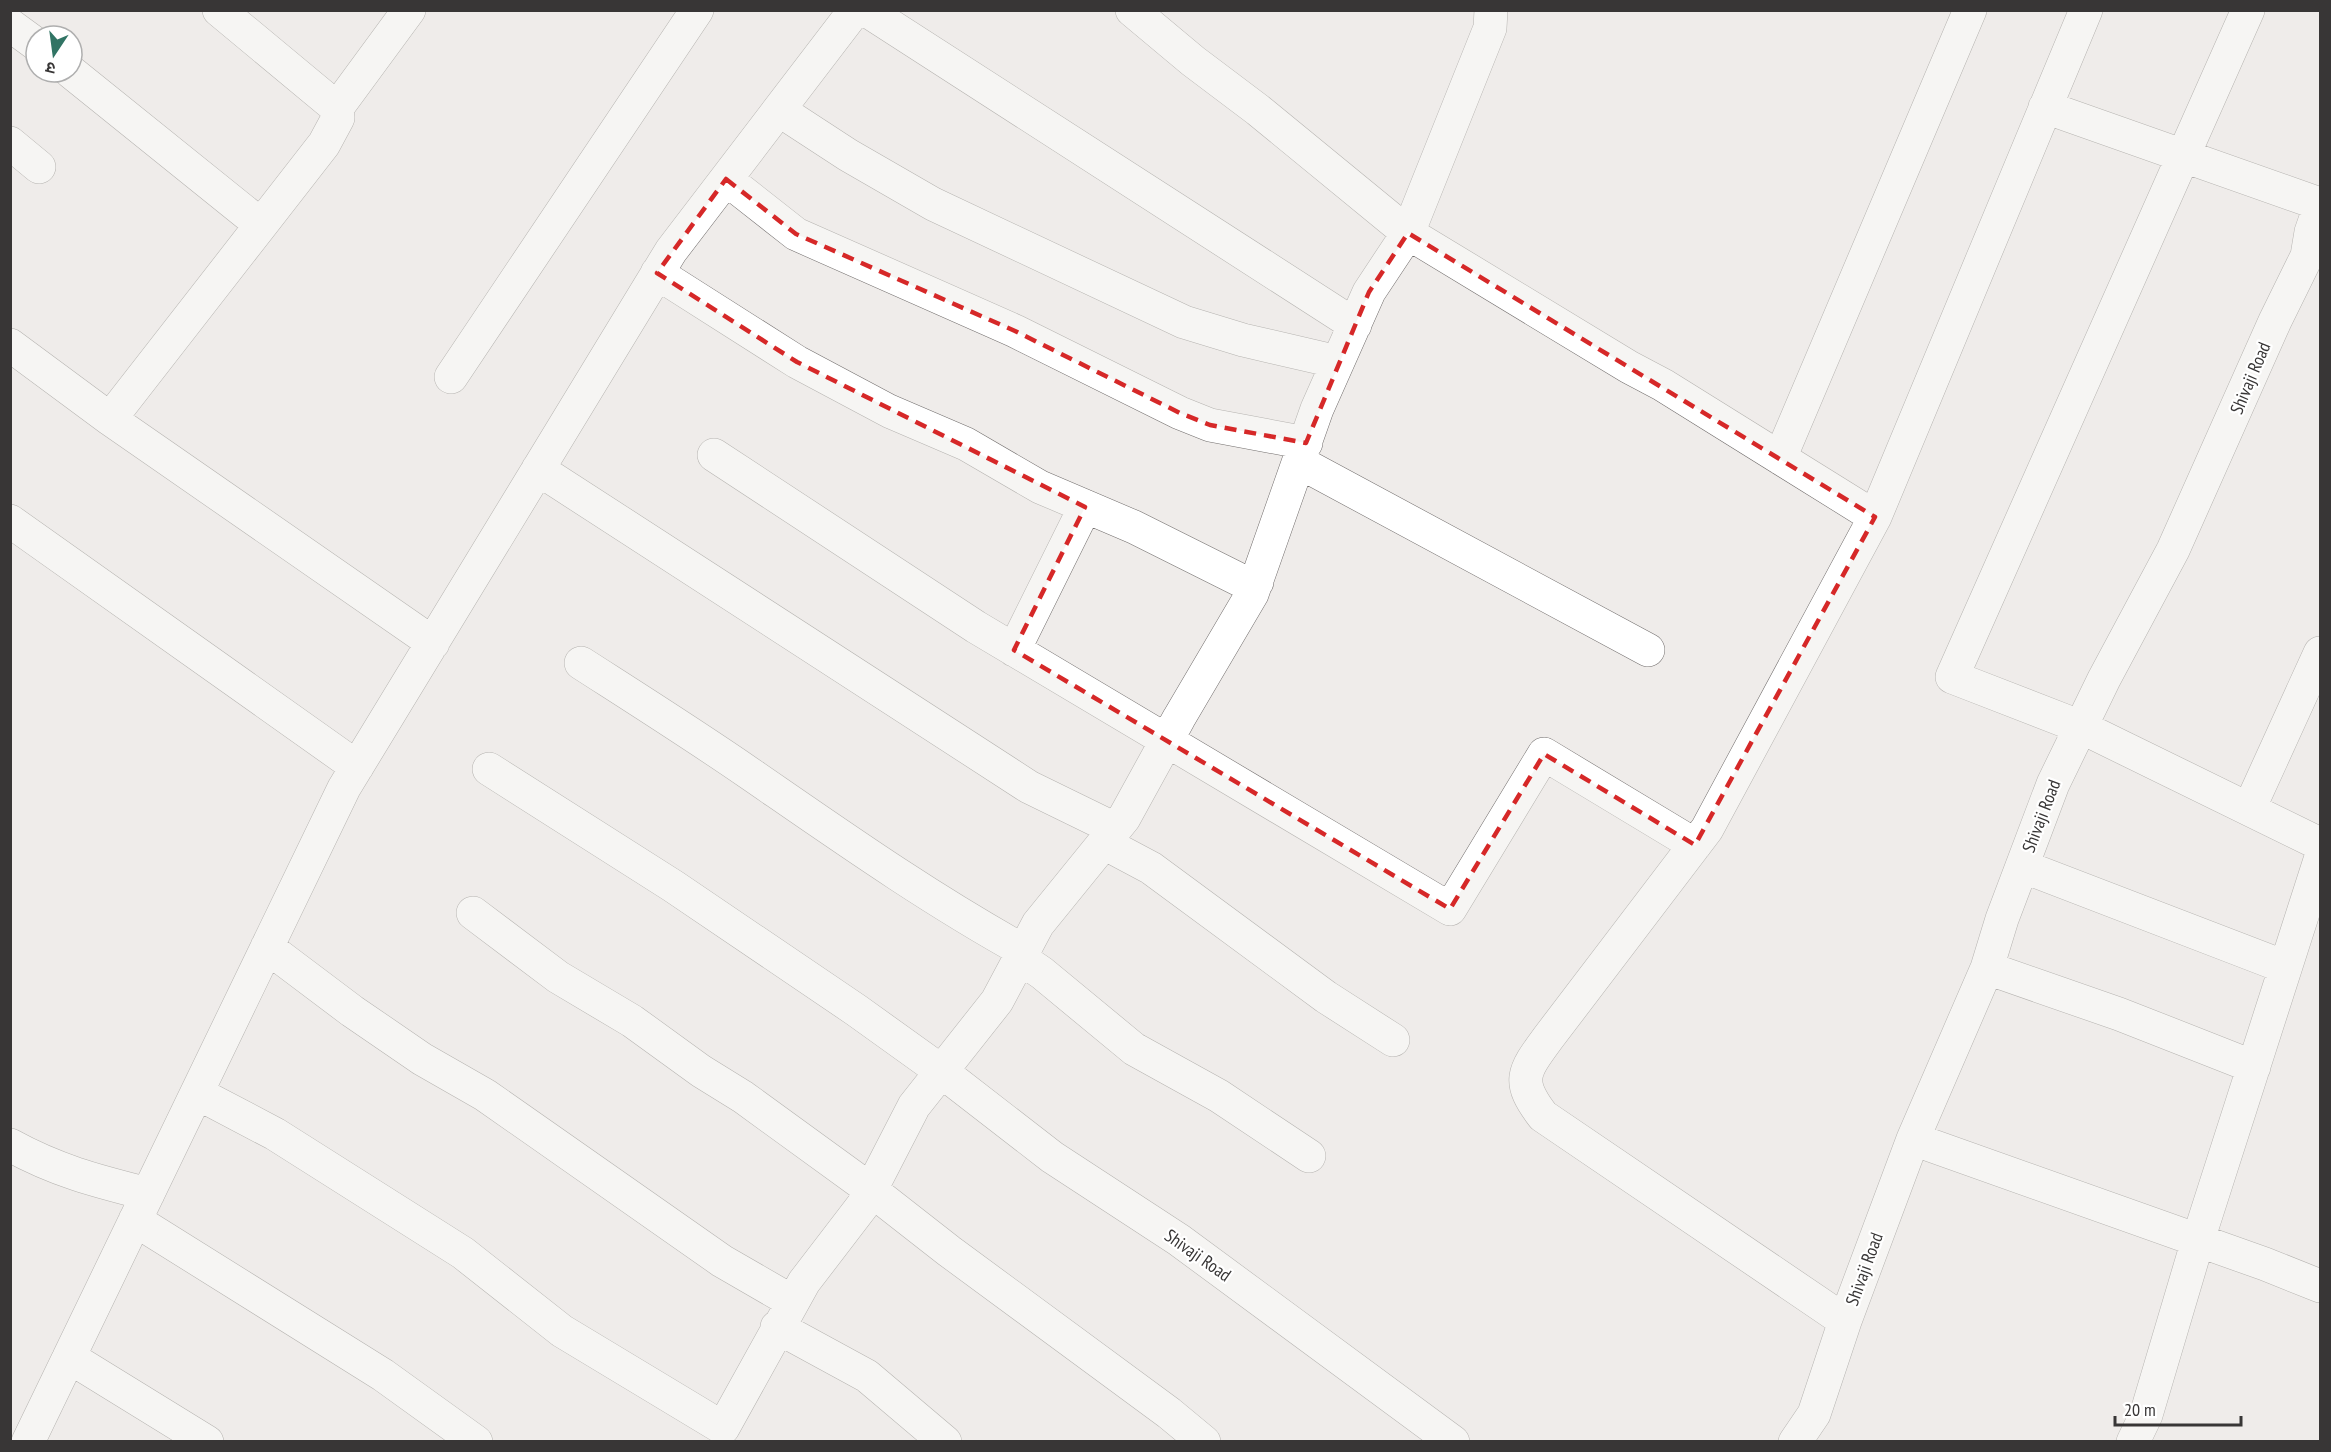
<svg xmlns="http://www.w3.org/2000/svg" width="2331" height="1452" viewBox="0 0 2331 1452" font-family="'PT Sans Narrow','Noto Sans Devanagari',sans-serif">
  <rect width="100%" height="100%" fill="#efecea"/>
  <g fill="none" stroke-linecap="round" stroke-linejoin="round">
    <defs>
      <path id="minor" d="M219,10l118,98 1,10 -14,26 -63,81
        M866,10l489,315
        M1132,10l61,51 65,49 150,123 221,134 34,18 212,132
        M2248,10l-296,667 129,50 239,117
        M10,25l26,19
        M71,72l190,153 -151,194 323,224
        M2045,107l275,97
        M337,108l72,-98
        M779,110l69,45 85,49 251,118 59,18 95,22
        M10,143l29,24
        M726,179l70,55 219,97 165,82 30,12 96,18
        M657,273l140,89 92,49 77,33 74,43 94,40 108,54 15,1
        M10,345l100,74
        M451,377l246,-367
        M714,455l262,172 474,282 94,-155 151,91
        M1780,458l190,-448
        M1299,462l349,188
        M538,469l491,318 86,42
        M10,521l347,246
        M1014,650l71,-143
        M581,663c56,36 113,72 168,110 90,62 179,125 275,178
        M489,769l184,117 183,124 85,61 111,86 127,83 274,202
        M2249,809l71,-156
        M1104,843l47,25 175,129 67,43
        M2022,866l263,101
        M473,913l85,64 74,44 69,50 42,26 128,93 78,61 220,162 35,29
        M267,947l85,64 70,48 63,36 237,166 71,41
        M1020,958l22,15 92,76 85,47 90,60
        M1987,968l132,46 135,53
        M197,1093l78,41 188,119 99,78 161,97 81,-146 59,-77 51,-99 83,-105 41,-77 86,-106 55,-100 73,-124 65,-185 52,-117 39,-59 82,-205 1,-18
        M1913,1139l352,125 55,22
        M10,1145c47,26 87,36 138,49
        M135,1220l248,155 93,67
        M1845,1321l-302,-205c-27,-35 -20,-44 5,-78l159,-209 168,-312 211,-507
        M777,1327l90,49 78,66
        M69,1357l138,85
        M28,1442l316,-654 327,-537 184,-241
        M1795,1442l19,-28 31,-93 68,-182 74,-171 15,-49 51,-135 51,-105 69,-129 102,-229 32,-65 4,-24 9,-26
        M2133,1442l13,-27 52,-175 122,-380"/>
    </defs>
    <!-- minor casing -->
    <use href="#minor" stroke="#726e6d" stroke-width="34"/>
    <!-- minor -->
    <use href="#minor" stroke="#fff" stroke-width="33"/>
  </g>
  <!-- marked area -->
  <path d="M0 0H2331V1452H0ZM726,179l70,55 219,97 165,82 30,12 96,18 63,-151 39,-59 467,284 -180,328 -151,-91 -94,155 -436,-259 71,-143 -288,-145 -140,-89z" fill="#efecea" fill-opacity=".55" fill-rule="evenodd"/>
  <path fill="none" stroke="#d62828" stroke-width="4.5" stroke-dasharray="12 8" stroke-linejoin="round" d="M726,179l70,55 219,97 165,82 30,12 96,18 63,-151 39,-59 467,284 -180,328 -151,-91 -94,155 -436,-259 71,-143 -288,-145 -140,-89z"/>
  <g text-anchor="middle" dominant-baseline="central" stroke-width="4.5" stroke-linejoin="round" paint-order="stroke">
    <!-- street labels -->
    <g font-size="18" fill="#383636" stroke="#fff">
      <text transform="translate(2250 378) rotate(-67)">Shivaji Road</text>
      <text transform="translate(2041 816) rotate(-69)">Shivaji Road</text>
      <text transform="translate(1198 1255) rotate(35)">Shivaji Road</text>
      <text transform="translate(1864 1269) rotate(-70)">Shivaji Road</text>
    </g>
  </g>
  <!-- border -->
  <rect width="2331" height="1452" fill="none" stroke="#383636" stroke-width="24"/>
  <!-- north arrow -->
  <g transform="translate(54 54) rotate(193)"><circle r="28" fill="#ffffff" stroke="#afafaf" stroke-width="1.5"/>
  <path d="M0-4.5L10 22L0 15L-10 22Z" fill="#317464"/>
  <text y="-9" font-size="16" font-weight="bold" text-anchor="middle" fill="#383636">उ</text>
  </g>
  <!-- scale -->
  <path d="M2115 1416v9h126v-9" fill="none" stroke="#383636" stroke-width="3"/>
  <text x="2124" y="1416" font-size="18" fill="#383636" stroke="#ffffff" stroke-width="4.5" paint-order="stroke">20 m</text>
</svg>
